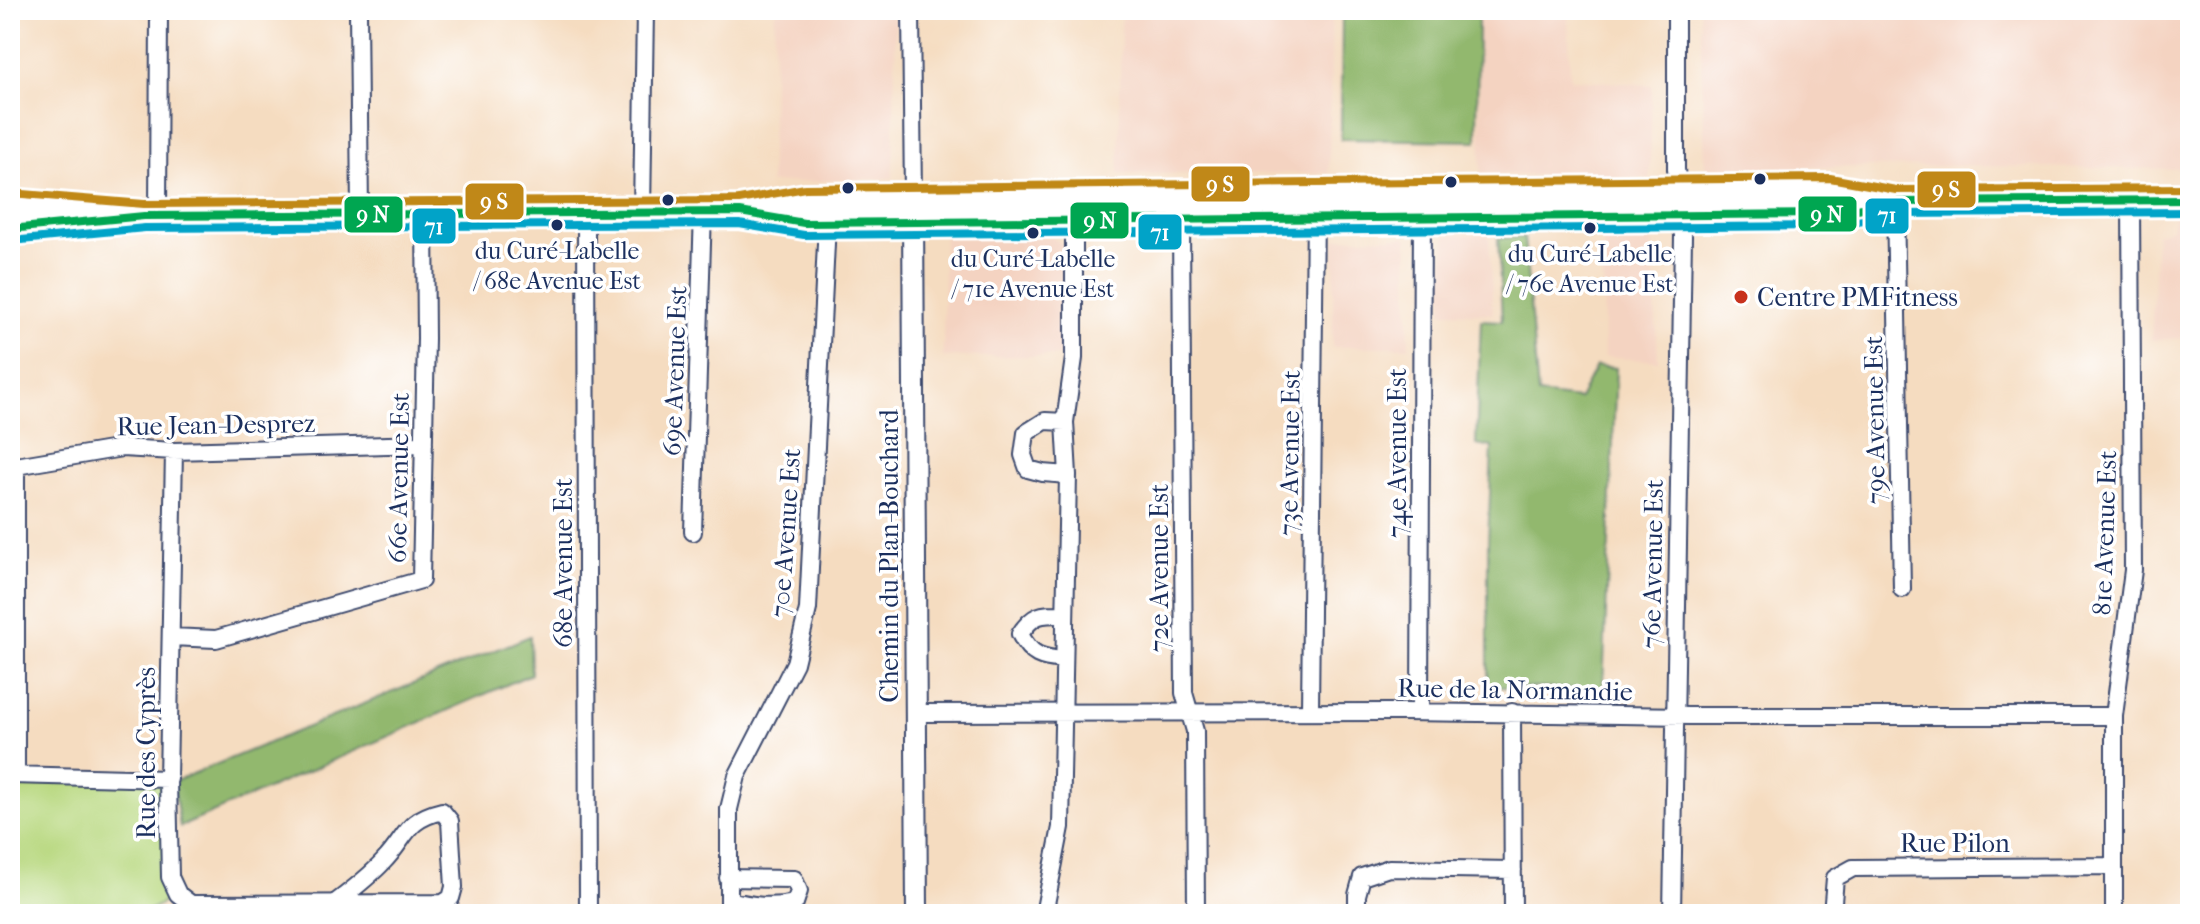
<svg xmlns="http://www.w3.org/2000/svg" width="2200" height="924" viewBox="0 0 2200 924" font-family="'IM FELL French Canon',serif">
  <rect width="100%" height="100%" fill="#fff"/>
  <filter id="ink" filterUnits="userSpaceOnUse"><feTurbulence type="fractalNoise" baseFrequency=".0125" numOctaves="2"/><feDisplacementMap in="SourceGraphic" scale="16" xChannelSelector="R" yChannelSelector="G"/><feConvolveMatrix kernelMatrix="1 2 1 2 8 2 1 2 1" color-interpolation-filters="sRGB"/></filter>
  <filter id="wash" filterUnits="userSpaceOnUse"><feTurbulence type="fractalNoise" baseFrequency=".006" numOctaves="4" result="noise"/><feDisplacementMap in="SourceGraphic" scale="32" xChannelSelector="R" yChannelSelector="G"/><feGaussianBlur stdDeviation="1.8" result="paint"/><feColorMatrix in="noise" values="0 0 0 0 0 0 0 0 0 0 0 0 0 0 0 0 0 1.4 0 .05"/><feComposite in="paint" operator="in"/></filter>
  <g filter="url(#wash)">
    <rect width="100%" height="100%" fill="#f5dcc0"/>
    <!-- built -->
    <path fill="#f4d3c1" d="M775,10h121l-3,168 -123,5z
      M1121,10h211l-3,163 -210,1z
      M1478,10h90l2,69 82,6 -2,93 -169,-4z
      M1700,10h490v328l-39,2 5,-106 16,-6 9,-59 -222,-3 -254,3z
      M1603,234h49l6,127 -54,-4z
      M1446,235h43l4,79 -51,-2z
      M944,237h107l11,7 4,5 -2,107 -121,1z
      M1407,237l2,110h-77l3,-109z"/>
    <!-- green -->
    <path fill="#b8d87f" stroke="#6a846e" stroke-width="2" d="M10,776l158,4 8,116 -34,18h-132z"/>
    <!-- forest -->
    <path fill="#92b86e" stroke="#567466" stroke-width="2" d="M1342,10h136l-1,131 -136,-2z
      M1524,237l14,157 41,5 17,-33 20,2 -13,321 -115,-2v-145l4,-95 -16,-3 5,-124 21,1 -4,-83z
      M530,636l1,38 -351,153 -7,-45z"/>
  </g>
  <g filter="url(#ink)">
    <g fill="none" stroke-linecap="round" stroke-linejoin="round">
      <defs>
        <path id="minor" d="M358,10l2,204
          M911,10l2,188
          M1895,202l7,387
          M586,212l2,702
          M642,212l3,-202
          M158,216l1,-206
          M1181,220l3,473 11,38 1,183
          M1065,422l-20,-1 -19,12 -3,22 5,14 15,4 25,2
          M174,451l-6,329 2,97 8,17 13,10 252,-1 8,-5 3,-11 -4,-66 -8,-10c-38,9 -35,27 -59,51 -15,16 -31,28 -48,41
          M10,467l112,-19 52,3 250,-7
          M693,532l10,-321
          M171,637l45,2 205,-59 5,-242 -1,-124
          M1064,660c-23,-2 -33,-4 -44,-26 14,-21 21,-20 45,-20
          M1310,712l5,-503
          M1420,712l2,-504
          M1512,712l1,202
          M916,713l487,-1 286,4h425
          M10,775l159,4
          M16,775v-308
          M728,878l66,1 5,12 -4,12c-24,5 -43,3 -66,-3
          M729,914v-105l8,-33 58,-113 13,-54 19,-386
          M1044,914l17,-87 7,-352 -3,-53 9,-64v-137
          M1357,914v-19l5,-18 27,-9 124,2
          M1672,914l11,-678 -7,-67v-159
          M1832,914l3,-36 18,-10 261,-2
          M2114,914v-198l19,-146 -2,-370"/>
        <path id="tertiary" d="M913,210l4,704"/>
        <path id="primary" d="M10,205l134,11 596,-4 65,-12 1025,-10 65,12
          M754,214l50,9 1026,-9 65,-12 295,-2
          M10,229l84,-7"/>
      </defs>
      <!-- minor casing -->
      <use href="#minor" stroke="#3c496d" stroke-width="20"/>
      <!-- tertiary casing -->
      <use href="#tertiary" stroke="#3c496d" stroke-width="24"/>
      <!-- primary casing -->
      <use href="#primary" stroke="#3c496d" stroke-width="28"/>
      <!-- minor -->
      <use href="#minor" stroke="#fff" stroke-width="16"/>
      <!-- tertiary -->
      <use href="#tertiary" stroke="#fff" stroke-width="20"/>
      <!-- primary -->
      <use href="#primary" stroke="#fff" stroke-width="24"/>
      <defs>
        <path id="bus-1" d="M10,229l134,-13 596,-4 64,11 1026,-9 65,-12 295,-2"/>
        <path id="bus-2" d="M11,241l134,-13 594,-4 65,11 1026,-9 66,-12 294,-2"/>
        <path id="bus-3" d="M11,193l133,11 595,-4 66,-12 1025,-10 66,12 294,-2"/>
      </defs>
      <!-- bus-1 casing -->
      <use href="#bus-1" stroke="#fff" stroke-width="14"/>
      <!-- bus-2 casing -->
      <use href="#bus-2" stroke="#fff" stroke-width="14"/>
      <!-- bus-3 casing -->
      <use href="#bus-3" stroke="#fff" stroke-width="14"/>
      <!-- bus-1 -->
      <use href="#bus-1" stroke="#00a651" stroke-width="8"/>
      <!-- bus-2 -->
      <use href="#bus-2" stroke="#01a3c8" stroke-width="8"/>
      <!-- bus-3 -->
      <use href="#bus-3" stroke="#c08818" stroke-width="8"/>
    </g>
  </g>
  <!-- markers -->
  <g fill="#1b2f5e" stroke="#fff" stroke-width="3">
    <circle cx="1760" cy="179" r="7"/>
    <circle cx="1451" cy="182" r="7"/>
    <circle cx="848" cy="188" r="7"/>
    <circle cx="668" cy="200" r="7"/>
    <circle cx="557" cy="225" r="7"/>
    <circle cx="1590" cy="228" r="7"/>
    <circle cx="1033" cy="233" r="7"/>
  </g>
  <circle fill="#c8321e" stroke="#fff" stroke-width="3" cx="1741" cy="297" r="8"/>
  <g text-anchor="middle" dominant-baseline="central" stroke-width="7" stroke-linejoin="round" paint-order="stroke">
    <!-- bus labels -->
    <g font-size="24" fill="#1b2f5e" stroke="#fff">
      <text x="557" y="251">du Curé-Labelle<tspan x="557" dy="30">/ 68e Avenue Est</tspan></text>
      <text x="1590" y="254">du Curé-Labelle<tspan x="1590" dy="30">/ 76e Avenue Est</tspan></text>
      <text x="1033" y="259">du Curé-Labelle<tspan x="1033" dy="30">/ 71e Avenue Est</tspan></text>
    </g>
    <!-- poi labels -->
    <g font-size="26" fill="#1b2f5e" stroke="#fff" text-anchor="start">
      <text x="1757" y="297">Centre PMFitness</text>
    </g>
    <!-- street labels -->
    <g font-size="26" fill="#1b2f5e" stroke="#fff">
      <text transform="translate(675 371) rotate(-88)">69e Avenue Est</text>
      <text transform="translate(1875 420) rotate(-91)">79e Avenue Est</text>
      <text transform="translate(216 425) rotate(-1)">Rue Jean-Desprez</text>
      <text transform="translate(1290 453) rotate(-89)">73e Avenue Est</text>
      <text transform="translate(1397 453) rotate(-90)">74e Avenue Est</text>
      <text transform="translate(399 478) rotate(-89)">66e Avenue Est</text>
      <text transform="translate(786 533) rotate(-86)">70e Avenue Est</text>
      <text transform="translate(2105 533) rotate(-88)">81e Avenue Est</text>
      <text transform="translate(889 556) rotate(-90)">Chemin du Plan-Bouchard</text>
      <text transform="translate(563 563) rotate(-90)">68e Avenue Est</text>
      <text transform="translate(1653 564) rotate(-89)">76e Avenue Est</text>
      <text transform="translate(1159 568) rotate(-90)">72e Avenue Est</text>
      <text transform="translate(1515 690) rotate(1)">Rue de la Normandie</text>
      <text transform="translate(146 753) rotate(-90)">Rue des Cyprès</text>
      <text x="1955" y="843">Rue Pilon</text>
    </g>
  </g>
  <g stroke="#fff" stroke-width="3">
    <rect x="1190" y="165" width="61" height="38" rx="8" fill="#c08818"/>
    <rect x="1916" y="170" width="61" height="39" rx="8" fill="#c08818"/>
    <rect x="464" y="182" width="61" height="39" rx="8" fill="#c08818"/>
    <rect x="1797" y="195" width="61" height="38" rx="8" fill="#00a651"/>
    <rect x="343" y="195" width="61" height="39" rx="8" fill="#00a651"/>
    <rect x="1864" y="197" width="46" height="38" rx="8" fill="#01a3c8"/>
    <rect x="1069" y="201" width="61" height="39" rx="8" fill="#00a651"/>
    <rect x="411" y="207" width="46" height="38" rx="8" fill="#01a3c8"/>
    <rect x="1137" y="213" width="46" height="38" rx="8" fill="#01a3c8"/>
  </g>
  <g font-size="22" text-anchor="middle" font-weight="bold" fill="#fff">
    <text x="1220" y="192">9 S</text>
    <text x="1946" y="197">9 S</text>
    <text x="494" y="209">9 S</text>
    <text x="1827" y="222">9 N</text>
    <text x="373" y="222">9 N</text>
    <text x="1887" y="223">71</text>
    <text x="1100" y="228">9 N</text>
    <text x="434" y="234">71</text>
    <text x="1160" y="240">71</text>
  </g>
  <!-- margin -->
  <rect width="2200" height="924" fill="none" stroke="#fff" stroke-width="40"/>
</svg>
